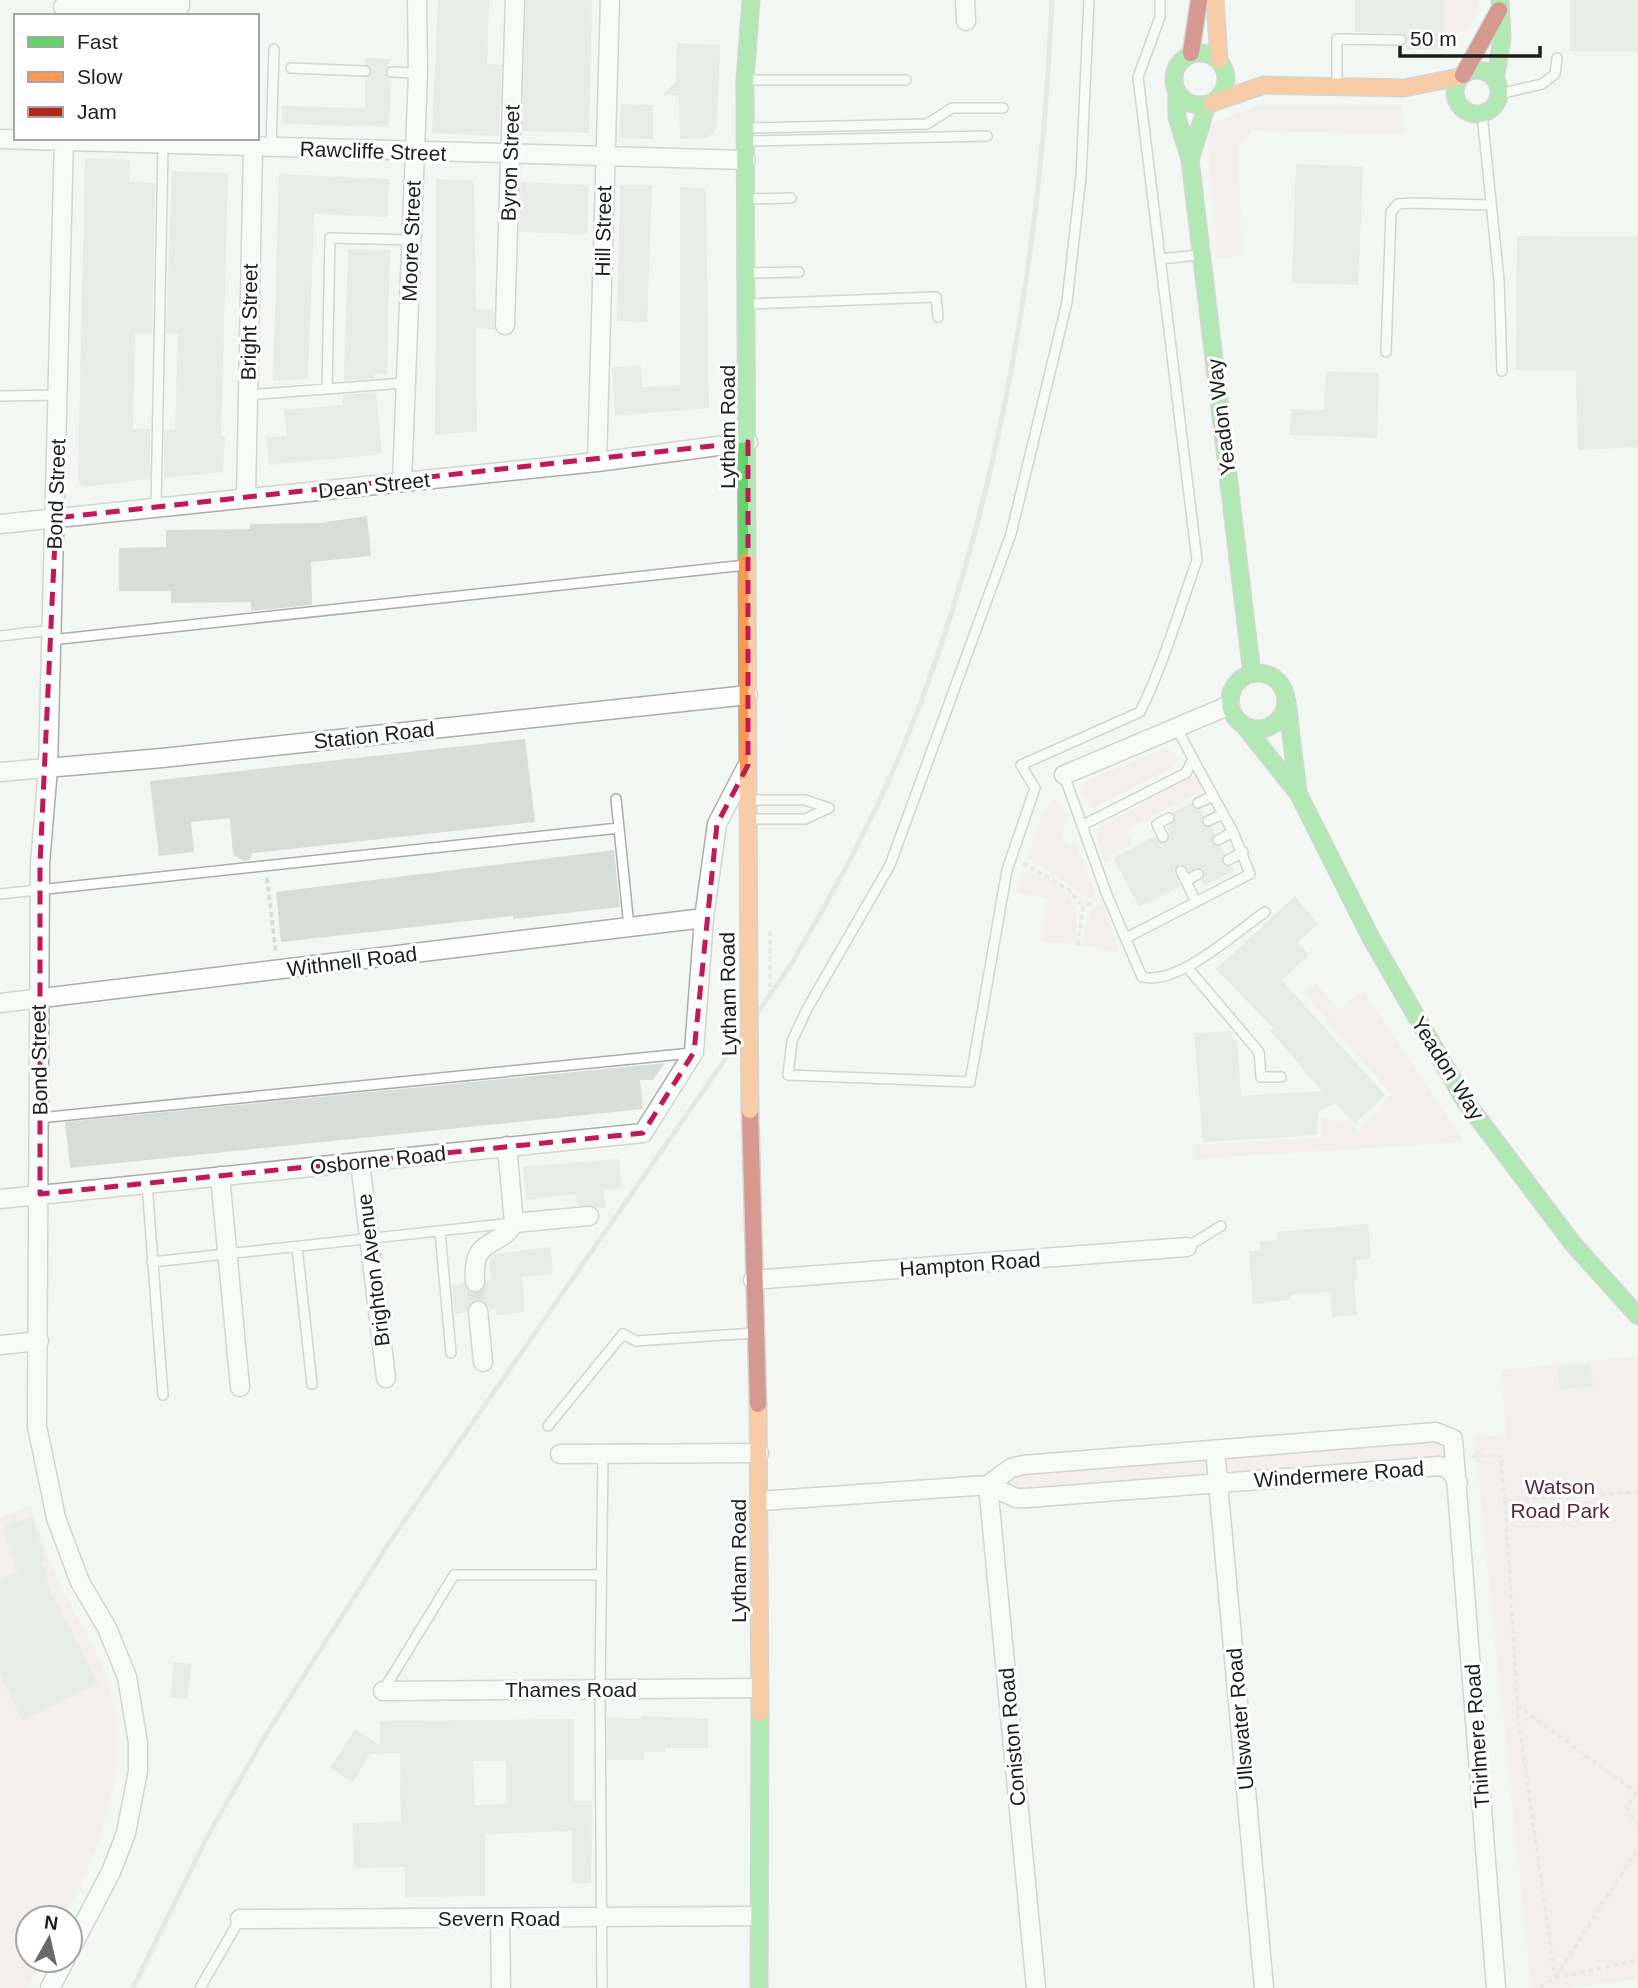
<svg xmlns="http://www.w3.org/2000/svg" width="1638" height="1988" viewBox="0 0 1638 1988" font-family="Helvetica,sans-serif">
  <rect width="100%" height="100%" fill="#f2f7f3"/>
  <!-- green -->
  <path fill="#f4e4e7" d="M1443,0h36c-2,24 -14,32 -35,40z
    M1256,106h146l2,28 -152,-3 -14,19 5,106 -26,2 -10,-122 4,-12z
    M1165,748l10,5 3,7 -11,10 -75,38 -11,-15 5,-12z
    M1194,775l6,2 4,10 -2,4 -76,39 7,14 -22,11 1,5 -7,4 -8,-26 2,-10z
    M1055,798l13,18 -6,17 3,9 12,4 19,49 -10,4 -26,-21 -33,-19 15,-45z
    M1030,871c40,17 52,30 45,73l-34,-2 6,-43 -31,-7 6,-20z
    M1103,904l16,48 -37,-7 9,-38z
    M1316,984l23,26 23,-20 103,152 -272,17v-14l128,-7v-20l28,4 10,9 23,-22 -2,-2 11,-13 -86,-100z
    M1638,1356v623l-73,9h-34l-57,-551 32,-2 -5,-65z
    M1444,1433l6,37 -423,28 -39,-13 17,-13z
    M31,1505c8,25 16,51 27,76 17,35 41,67 52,106 22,80 -9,161 -46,231h-36v42h14l-15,28h-27v-470z"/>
  <!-- building -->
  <path fill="#d9ddda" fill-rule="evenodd" d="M438,0h51l-2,64 15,1 -3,71 -67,-3z
    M526,0h66l-3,133 -67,-2z
    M1355,0h88l1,50h-39l3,-11 -6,-6 -47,-1z
    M1570,0h68v51h-68z
    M677,43l43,2 -3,80 -4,9 -8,4 -25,1 -1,-44h-17l14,-13z
    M365,58l26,1 -6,13 6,7 -2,48 -107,-3v-18l83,2v-30l7,-7 -7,-7z
    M621,104l32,1v34l-34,-1z
    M85,158l45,2 -1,22 26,1 -3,151h-17l-2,95h17v50l-67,8 -5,-4z
    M1296,164l67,3 -5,118 -66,-2z
    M172,171l56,2 -7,263h4l-2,36 -59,6v-48h11l3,-96h-12z
    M279,174l110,5 -1,38 -74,-3 -6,165 -35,2z
    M436,179l38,1 2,129 18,1v19l-18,-1 1,103 -42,4z
    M521,182l68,3 -2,49 -68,-2z
    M620,185h32l-5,137 -30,-1z
    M680,187l26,1 3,220 -94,8 -3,-49 29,-1 1,21 38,-2z
    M1517,236l121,1v210l-60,3 -2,-80h-60z
    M348,249l42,1 -3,124 -13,1 1,3 -31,3z
    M1326,371l53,2 -2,65 -87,-3 1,-26 33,1z
    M376,392l6,62 -113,11 -3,-27 21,-2 -3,-26 59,-5v-10z
    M367,516l4,40 -60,6 1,43 -61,6v-9l-80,1v-12h-52v-43l47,-1v-17l84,-1v-5l69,-1z
    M525,739l10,83 -282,31 -4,7 -5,1 -11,-6 -3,-37 -39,4 3,30 -35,4 -9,-75z
    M1191,803l4,6h6l3,6 -2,10 9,2 4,7 -3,9 9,3 4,8 -3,10 10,2 2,5 -30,15 -3,-6 4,-5 -3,-7 -13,3 -5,-6 -5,-1 -5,7 6,15 -41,21 -26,-49 42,-22 5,7h7l3,-6 -3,-8 9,-10 -3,-7z
    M614,850l6,57 -107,12v-3l-232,26 -5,-50z
    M1295,896l23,28 -20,18 11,13 -27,25 103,115 -30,29 -20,-21 -17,9 -1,23 -114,7 -9,-109 38,-2 1,9h4l4,56 81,-5 -53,-62h5l-58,-60z
    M665,1063l-12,17h-13l3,29 -573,59 -5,-46z
    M619,1159l3,29 -18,2 2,18 -29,-2 -2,-12 -49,6 -3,-33z
    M1368,1224l3,35 -15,1 2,19 -4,1 3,35 -25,2 -2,-25 -40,3 1,5 -38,4 -4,-53 11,-1v-9l18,-1 -1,-8z
    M550,1247l3,27 -31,3 3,35 -29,3v-6l-7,1 -2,-6 -9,-4 -7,2 -4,10 -12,2 -3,-29 12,-2 6,9 11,-1 5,-10 5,-1 -2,-21 5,-5z
    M1590,1364l3,22 -33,4 -2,-22z
    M32,1517l14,44 -4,1 9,31 47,89 -76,38 -22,-46v-93l18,-9 -15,-46z
    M174,1662l18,2 -5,35 -17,-2z
    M641,1716l67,3v29h-43v4h-21v8h-37v-42l34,1z
    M574,1719v82h18l-1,82h-19v-52l-87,3v62l-80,1v-30l-51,1 -1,-45 48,-1 -1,-69 -30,1 -17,28 -23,-14 25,-39 25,16v-24zM473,1761h33v43l-31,1z"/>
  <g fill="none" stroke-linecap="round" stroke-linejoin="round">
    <!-- street-tunnel -->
    <path stroke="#c7ccc8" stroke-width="18" stroke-dasharray="18 9" stroke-linecap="butt" d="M475,1282l3,29"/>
    <defs>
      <path id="lane" d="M1089,0l-8,177 -14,125 -56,232 -121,331 -83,144 -15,32 -4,34 182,7 37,-212 28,-82 -14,-23 119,-53c24,-49 39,-101 57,-152l-59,-483 22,-60v-17
        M291,68l74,3
        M392,72l26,1
        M747,80h159
        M1337,85v-46l64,1
        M1499,94l43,-10 13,-10 2,-16
        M1482,114l17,166 3,91
        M747,128l180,-4 25,-16h51
        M747,141l240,-5
        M271,147l3,-98
        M747,199l44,-1
        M1161,259l37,-4
        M749,273l50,-1
        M749,304l187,-7 2,20
        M1386,352l5,-140 7,-8 13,-1 78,2
        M327,389l3,-151 81,2
        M248,395l157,-12
        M0,396l58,-1
        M156,507l7,-362
        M0,636l52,-6
        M51,640l695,-75
        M1064,775l43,120 35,82c36,9 94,-45 123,-65
        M616,799l3,29
        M752,800h53l24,8
        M1198,803l15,-7
        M752,819h53l24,-11
        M1208,821l15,-7
        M1083,825l103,-52 7,-14 -16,-31
        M1163,837l-6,-13 12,-6
        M1218,840l15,-8
        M1228,860l15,-8
        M1181,871l15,31
        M1186,881l12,-7
        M0,894l619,-66 10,99
        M1126,938l124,-64 -17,-42 -40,-73
        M1187,967l72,85 2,25h20
        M39,1118l653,-65
        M147,1184l16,211
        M440,1232l11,121
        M297,1247l15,137
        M1187,1247l34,-21
        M152,1262l360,-39
        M548,1426l75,-92 13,7 117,-8
        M383,1691l71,-116h147
        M200,1988l40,-69
        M602,1988l-2,-299 3,-235"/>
      <path id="street" d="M965,0l1,21
        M63,7l117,-1v-6
        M64,138l-16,630 -8,96 -3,562 19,92 24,64 27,46 20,49 11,66v28l-12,62 -15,39 -41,78
        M0,139l746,21
        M505,325l10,-325
        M597,462l13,-462
        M402,482l16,-409 -1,-73
        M246,497l7,-350
        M0,524l597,-62 151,-20
        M0,772l162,-14 586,-63
        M1064,775l166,-70
        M0,1003l704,-85
        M360,1162l26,216
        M220,1176l20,211
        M0,1199l643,-66 51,-81 10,-134 13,-94 29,-56
        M514,1223l75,-7
        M753,1280l434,-33
        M475,1282c-4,-47 25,-33 39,-59l-7,-77
        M478,1311l5,51
        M0,1345l39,-4
        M1215,1450l49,538
        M560,1454l199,-1
        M988,1485l23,-17 12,-3 413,-33 17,7 43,549
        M988,1485l48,503
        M760,1501l228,-16 28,13h11l413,-32 10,4 8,13
        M383,1691l376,-3
        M500,1918l1,70
        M240,1919l518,-3
        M50,1988l15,-28"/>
      <path id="fast" d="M1174 79a26 26 0 1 1 52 0a26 26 0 1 1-52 0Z
        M1455 92a22 22 0 1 1 44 0a22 22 0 1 1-44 0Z
        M1495,80l7,-41 -2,-39
        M1177,92v25l13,43 62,514
        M1190,160l17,-56
        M747,561l-2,-481 6,-80
        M1230 701a28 28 0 1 1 56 0a28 28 0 1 1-56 0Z
        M1287,701l11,92
        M1245,727l53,66 73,145 94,163 109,144 64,71
        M759,1988l1,-275"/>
      <path id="slow" d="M1215,0l4,60
        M1212,103l52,-18 140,3 55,-11
        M747,561l2,440
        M758,1404l2,309"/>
      <path id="jam" d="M1191,53l8,-53
        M1463,75l36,-65
        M750,1110l8,294"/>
    </defs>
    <!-- lane casing -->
    <use href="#lane" stroke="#aaadaa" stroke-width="12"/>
    <!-- street casing -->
    <use href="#street" stroke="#aaadaa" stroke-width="21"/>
    <!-- fast casing -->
    <use href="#fast" stroke="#aaadaa" stroke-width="19"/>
    <!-- slow casing -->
    <use href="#slow" stroke="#aaadaa" stroke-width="19"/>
    <!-- jam casing -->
    <use href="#jam" stroke="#aaadaa" stroke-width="19"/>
    <!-- path -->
    <path stroke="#d8d9d9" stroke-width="3.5" stroke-dasharray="5 3.5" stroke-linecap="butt" d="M1023,863l46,27 14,17
      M267,878l9,76
      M1078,945l5,-38 12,-6
      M1472,1456l28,-1 5,46 133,-9
      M1505,1501l13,214 37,263 -17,10
      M1517,1705l121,89
      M1636,1793l-10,14 12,18
      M1556,1977l82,-129
      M1555,1978l83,-18"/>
    <!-- lane -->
    <use href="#lane" stroke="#fdfefd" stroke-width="9"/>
    <!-- street -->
    <use href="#street" stroke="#fdfefd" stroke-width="18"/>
    <!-- fast -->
    <use href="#fast" stroke="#63d668" stroke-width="16"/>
    <!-- slow -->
    <use href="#slow" stroke="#ff974d" stroke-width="16"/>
    <!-- jam -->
    <use href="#jam" stroke="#b3261e" stroke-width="16"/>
    <!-- rail -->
    <path stroke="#d7d8d7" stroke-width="5" d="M133,1988l73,-149 59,-103 124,-193 401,-577c47,-79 91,-160 124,-246 87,-224 128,-480 138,-720"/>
    <defs>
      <path id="slow-bridge" d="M749,1001l1,109"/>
    </defs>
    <!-- slow-bridge casing -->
    <use href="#slow-bridge" stroke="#aaadaa" stroke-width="19" stroke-linecap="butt"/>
    <!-- path-bridge -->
    <path stroke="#d8d9d9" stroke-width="3.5" stroke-dasharray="5 3.5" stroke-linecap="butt" d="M770,931v61"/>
    <!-- slow-bridge -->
    <use href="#slow-bridge" stroke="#ff974d" stroke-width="16"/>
  </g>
  <!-- marked area -->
  <path d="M0 0H1638V1988H0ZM748,442v323l-31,59 -23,228 -51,81 -603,61v-330l16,-346z" fill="#f2f7f3" fill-opacity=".55" fill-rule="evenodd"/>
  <path fill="none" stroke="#c2185b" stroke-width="5" stroke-dasharray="14 9" stroke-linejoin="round" d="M748,442v323l-31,59 -23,228 -51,81 -603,61v-330l16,-346z"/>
  <g text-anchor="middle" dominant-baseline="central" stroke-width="6" stroke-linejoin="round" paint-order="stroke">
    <!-- street labels -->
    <g font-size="21" fill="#1b1f1c" stroke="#fff">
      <text transform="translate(373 151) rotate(2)">Rawcliffe Street</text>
      <text transform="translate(510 163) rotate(-88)">Byron Street</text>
      <text transform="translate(603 231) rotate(-89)">Hill Street</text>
      <text transform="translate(411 241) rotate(-88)">Moore Street</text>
      <text transform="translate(249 322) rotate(-89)">Bright Street</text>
      <text transform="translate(1221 417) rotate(-97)">Yeadon Way</text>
      <text transform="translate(727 427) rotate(-90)">Lytham Road</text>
      <text transform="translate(374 485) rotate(-6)">Dean Street</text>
      <text transform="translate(56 494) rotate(-88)">Bond Street</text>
      <text transform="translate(374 735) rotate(-6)">Station Road</text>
      <text transform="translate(352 961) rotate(-7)">Withnell Road</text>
      <text transform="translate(728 994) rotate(-91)">Lytham Road</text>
      <text transform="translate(39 1060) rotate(-91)">Bond Street</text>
      <text transform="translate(1448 1068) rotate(58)">Yeadon Way</text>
      <text transform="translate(378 1160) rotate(-6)">Osborne Road</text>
      <text transform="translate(970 1264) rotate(-4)">Hampton Road</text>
      <text transform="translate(373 1270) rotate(-97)">Brighton Avenue</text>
      <text transform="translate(1339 1474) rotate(-4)">Windermere Road</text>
      <text transform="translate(738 1561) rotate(-90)">Lytham Road</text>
      <text x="571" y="1689">Thames Road</text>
      <text transform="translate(1240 1719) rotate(-95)">Ullswater Road</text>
      <text transform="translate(1477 1736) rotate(-94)">Thirlmere Road</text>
      <text transform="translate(1012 1737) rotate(-95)">Coniston Road</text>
      <text x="499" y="1918">Severn Road</text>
    </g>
    <!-- park labels -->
    <g font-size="21" fill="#5c273c" stroke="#fff">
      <text x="1560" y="1486">Watson<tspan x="1560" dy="24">Road Park</tspan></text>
    </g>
  </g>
  <!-- legend -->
  <rect x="14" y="14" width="245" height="126" fill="#ffffff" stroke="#a4a5a4" stroke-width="2"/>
  <rect x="28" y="37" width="35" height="10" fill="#63d668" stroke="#a4a5a4" stroke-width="2"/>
  <text x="77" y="49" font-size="21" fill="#1b1f1c">Fast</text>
  <rect x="28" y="72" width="35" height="10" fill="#ff974d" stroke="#a4a5a4" stroke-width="2"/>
  <text x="77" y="84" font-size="21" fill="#1b1f1c">Slow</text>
  <rect x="28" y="107" width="35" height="10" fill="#b3261e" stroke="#a4a5a4" stroke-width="2"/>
  <text x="77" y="119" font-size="21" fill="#1b1f1c">Jam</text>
  <!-- north arrow -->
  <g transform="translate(49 1939) rotate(8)"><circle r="33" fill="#ffffff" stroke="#a4a5a4" stroke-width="2"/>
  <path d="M0-5L12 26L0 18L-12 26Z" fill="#666b67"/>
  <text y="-10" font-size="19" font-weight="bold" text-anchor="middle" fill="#1b1f1c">N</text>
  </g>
  <!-- scale -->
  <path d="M1400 46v10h140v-10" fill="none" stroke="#1b1f1c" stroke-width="3.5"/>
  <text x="1410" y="46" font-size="21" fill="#1b1f1c" stroke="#ffffff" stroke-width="5" paint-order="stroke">50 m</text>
</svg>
